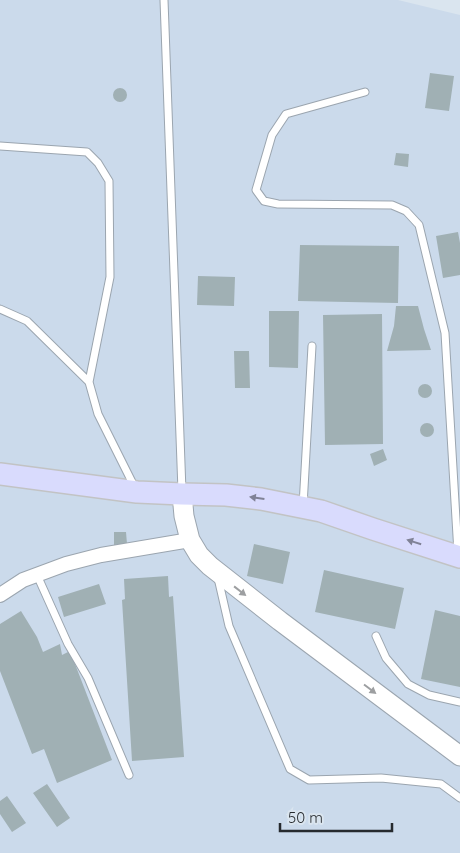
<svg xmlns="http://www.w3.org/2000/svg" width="460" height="853" viewBox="0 0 460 853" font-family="Quicksand,sans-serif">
  <rect width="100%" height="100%" fill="#dae5ef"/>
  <!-- built -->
  <path fill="#cbdaeb" d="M0,0h398l62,15v838h-460z"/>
  <!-- building -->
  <path fill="#a0b0b4" d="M430,73l24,3 -5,35 -24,-3z
    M113 95a7 7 0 1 1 14 0a7 7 0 1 1-14 0Z
    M396,153l13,1 -1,13 -14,-2z
    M458,232l2,11v32l-17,3 -7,-42z
    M300,245l99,1 -1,57 -100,-2z
    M198,276l37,1 -1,29 -37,-1z
    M396,306h22l6,23 7,21 -44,1 7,-25z
    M269,311h30l-1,57 -29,-1z
    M382,314l1,130 -58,1 -2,-130z
    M234,351h15l1,37h-15z
    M418 391a7 7 0 1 1 14 0a7 7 0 1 1-14 0Z
    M420 430a7 7 0 1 1 14 0a7 7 0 1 1-14 0Z
    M383,449l4,11 -13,6 -4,-12z
    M114,532h12l1,12 -13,1z
    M254,544l36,8 -7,32 -36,-8z
    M324,570l80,18 -9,41 -80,-17z
    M168,576l1,21 4,-1 11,161 -52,4 -10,-161 3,-1 -1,-20z
    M99,584l7,20 -42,13 -6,-20z
    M435,610l25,6v71l-39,-8z
    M21,611l16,26 6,15 17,-8 2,11 8,-4 42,109 -55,23 -13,-34 -12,5 -32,-83v-47z
    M47,784l23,34 -13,9 -24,-34z
    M7,796l19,27 -14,9 -12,-18v-13z"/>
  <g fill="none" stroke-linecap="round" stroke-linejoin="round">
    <defs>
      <path id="lane" d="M164,0l18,491
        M365,92l-79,22 -14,21 -16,55 8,11 14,3 114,1 14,6 13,14 26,108 13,220
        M0,146l87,6 11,11 11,18 1,96 -21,105
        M0,309l27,12 62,61 9,32 37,74
        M303,506l9,-160
        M37,575l31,69 20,34 41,97
        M218,578l11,48 61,143 19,11 72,-2 60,6 19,14
        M376,636l10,22 22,26 21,11 31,7"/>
      <path id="street" d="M0,595l23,-15 43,-16 35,-9 89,-15"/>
      <path id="secondary" d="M182,494l2,22 6,24 9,15 11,11 70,55 180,135"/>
      <path id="primary" d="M0,474l137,18 45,2 44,1 35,4 60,12 52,18 87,28"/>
    </defs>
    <!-- lane casing -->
    <use href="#lane" stroke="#9ba5af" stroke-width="9"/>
    <!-- street casing -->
    <use href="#street" stroke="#9ba5af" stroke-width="16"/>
    <!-- secondary casing -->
    <use href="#secondary" stroke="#9ba5af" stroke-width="21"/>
    <!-- primary casing -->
    <use href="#primary" stroke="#c2c3c4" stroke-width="24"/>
    <!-- lane -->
    <use href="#lane" stroke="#fff" stroke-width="7"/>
    <!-- street -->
    <use href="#street" stroke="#fff" stroke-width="14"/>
    <!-- secondary -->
    <use href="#secondary" stroke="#fff" stroke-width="19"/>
    <!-- primary -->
    <use href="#primary" stroke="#d9dbfd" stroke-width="21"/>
  </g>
  <!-- one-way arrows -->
  <defs><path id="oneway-solid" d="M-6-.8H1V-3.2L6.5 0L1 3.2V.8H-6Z" transform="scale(1.25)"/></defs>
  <g fill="#808296">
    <use href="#oneway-solid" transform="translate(257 498) rotate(-172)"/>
    <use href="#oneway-solid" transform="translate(414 542) rotate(-163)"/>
  </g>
  <g fill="#9d9fa1">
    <use href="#oneway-solid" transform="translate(240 591) rotate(38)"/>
    <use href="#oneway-solid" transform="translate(370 689) rotate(37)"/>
  </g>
  <!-- scale -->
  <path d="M280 823v8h112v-8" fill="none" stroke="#262a2e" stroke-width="2.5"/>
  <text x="288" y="823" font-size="15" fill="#262a2e" stroke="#dae5ef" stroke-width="4" paint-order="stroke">50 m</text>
</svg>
